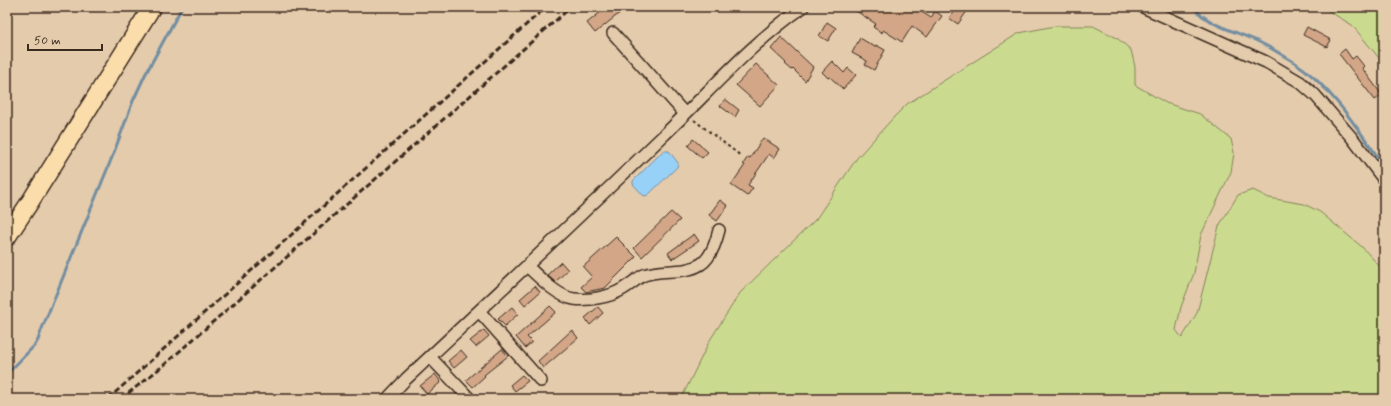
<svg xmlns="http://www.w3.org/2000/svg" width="1391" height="406" viewBox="0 0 1391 406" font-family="Mynerve,sans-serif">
  <rect width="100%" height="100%" fill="#e4cbac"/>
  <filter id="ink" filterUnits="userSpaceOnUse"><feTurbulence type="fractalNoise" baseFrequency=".025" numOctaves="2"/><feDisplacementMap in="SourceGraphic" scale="8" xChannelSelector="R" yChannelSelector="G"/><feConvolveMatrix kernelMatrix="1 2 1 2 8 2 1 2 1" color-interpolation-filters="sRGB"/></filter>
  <g filter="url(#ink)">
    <!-- green -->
    <path fill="#cadb90" stroke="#828257" d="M1322,7h62v57l-32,-39z
      M1055,26h38l24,12 14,12 4,17v18l31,18 34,11 31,25 3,14 -3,19 -30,63 -7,38 -13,34 -5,23 6,8 15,-25 22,-87 19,-31 15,-5 16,8 35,6 16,8 42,35 22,24v128h-703l29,-59 30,-47 76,-74 41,-61 37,-41 13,-13 112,-71z"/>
    <!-- water -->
    <path fill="#98d1f8" stroke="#738ea1" d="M663,151h6l9,12 -1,4 -29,28 -4,1 -11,-12v-3z"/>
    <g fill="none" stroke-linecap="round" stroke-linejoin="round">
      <!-- stream -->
      <path stroke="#738ea1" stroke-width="3" d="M1193,7c16,19 42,24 64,34 13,6 25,14 37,21 36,23 66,70 90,104
        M7,374l28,-29 3,-5 3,-9 72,-176 20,-54 12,-26 37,-68"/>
    </g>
    <!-- building -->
    <path fill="#d2a687" stroke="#3b2a1e" d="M607,7h9l5,5 -26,21 -8,-10z
      M850,7h64l17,11 4,-7 7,5 -15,21 -15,-11 -10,16 -19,-12 -1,3 -9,-6 3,-3z
      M957,7h13l-12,17 -9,-6z
      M827,22l9,6 -8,13 -9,-5z
      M1307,27l24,13 -4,7 -24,-12z
      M781,37l32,30 -8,14 -12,-12 -1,1 -7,-6 1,-1 -15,-14z
      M860,38l15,9 1,-2 9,5 -11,20 -9,-5 2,-4 -15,-8z
      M1345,49l7,10 4,-3 8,10 -2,2 20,27 -7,5 -36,-46z
      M832,61l12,12 4,-5 8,7 -13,14 -13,-12 -2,1 -6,-6z
      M756,64l23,21 -19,21 -24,-21z
      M725,99l14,11 -4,7 -15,-11z
      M763,138l17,11 -6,9 -5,-4 -21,31 5,3 -6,8 -16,-11 14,-20 -2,-1 5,-7 2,1z
      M693,139l15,13 -6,6 -14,-12z
      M720,200l8,6 -11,15 -8,-6z
      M671,212l9,8 -38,37 -8,-9z
      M694,234l5,7 -27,18 -4,-6z
      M616,237l20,20 -31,31 -19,4 -5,-5 11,-10 -9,-10z
      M561,262l7,8 -13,12 -8,-7z
      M535,286l5,6 -15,13 -5,-6z
      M550,306l6,6 -29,25 5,5 -7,6 -9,-11z
      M512,307l6,7 -13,12 -7,-7z
      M598,307l5,6 -13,12 -5,-7z
      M484,330l5,6 -13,11 -6,-6z
      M572,330l6,8 -35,30 -5,-7z
      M502,349l6,7 -24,19 1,1 -12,11 -7,-7z
      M461,350l6,7 -13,11 -6,-7z
      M435,374l6,8 -14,12 -7,-8z
      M522,375l6,6 -13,10 -5,-6z"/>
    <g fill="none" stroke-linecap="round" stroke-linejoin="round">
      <defs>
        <path id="street" d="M1143,7l123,55 34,20 15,13 38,44 31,41
          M613,33l72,81
          M527,266c12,11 31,31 47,33 13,2 36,-2 47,-9 8,-4 15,-11 23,-15 18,-7 40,0 57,-11 10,-6 15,-22 18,-34
          M479,311l62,70
          M430,357l40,42
          M387,399l19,-20c86,-80 172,-161 257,-243 46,-44 87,-92 140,-129"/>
        <path id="primary" d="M7,237l23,-35 122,-195"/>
      </defs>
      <!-- street casing -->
      <use href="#street" stroke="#3b2a1e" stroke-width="14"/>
      <!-- primary casing -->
      <use href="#primary" stroke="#3b2a1e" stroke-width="20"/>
      <!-- path -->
      <path stroke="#3b2a1e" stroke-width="2" stroke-dasharray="3 3" stroke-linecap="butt" d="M694,120l47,36"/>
      <!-- street -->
      <use href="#street" stroke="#e4cbac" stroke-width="11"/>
      <!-- primary -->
      <use href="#primary" stroke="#faddab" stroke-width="17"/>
      <!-- rail -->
      <path stroke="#3b2a1e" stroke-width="3" stroke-dasharray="6 3" stroke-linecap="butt" d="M108,399l438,-392
        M121,399l43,-34 407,-358"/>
    </g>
  </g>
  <!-- margin -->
  <rect width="1391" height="406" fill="none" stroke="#e4cbac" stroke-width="24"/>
  <rect x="12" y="12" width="1367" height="382" fill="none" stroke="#3b2a1e" stroke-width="1.5" filter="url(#ink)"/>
  <!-- scale -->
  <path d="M28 44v6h74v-6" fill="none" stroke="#3b2a1e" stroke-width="2"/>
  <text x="34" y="44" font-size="12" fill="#3b2a1e" stroke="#e4cbac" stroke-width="3" paint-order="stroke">50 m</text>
</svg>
